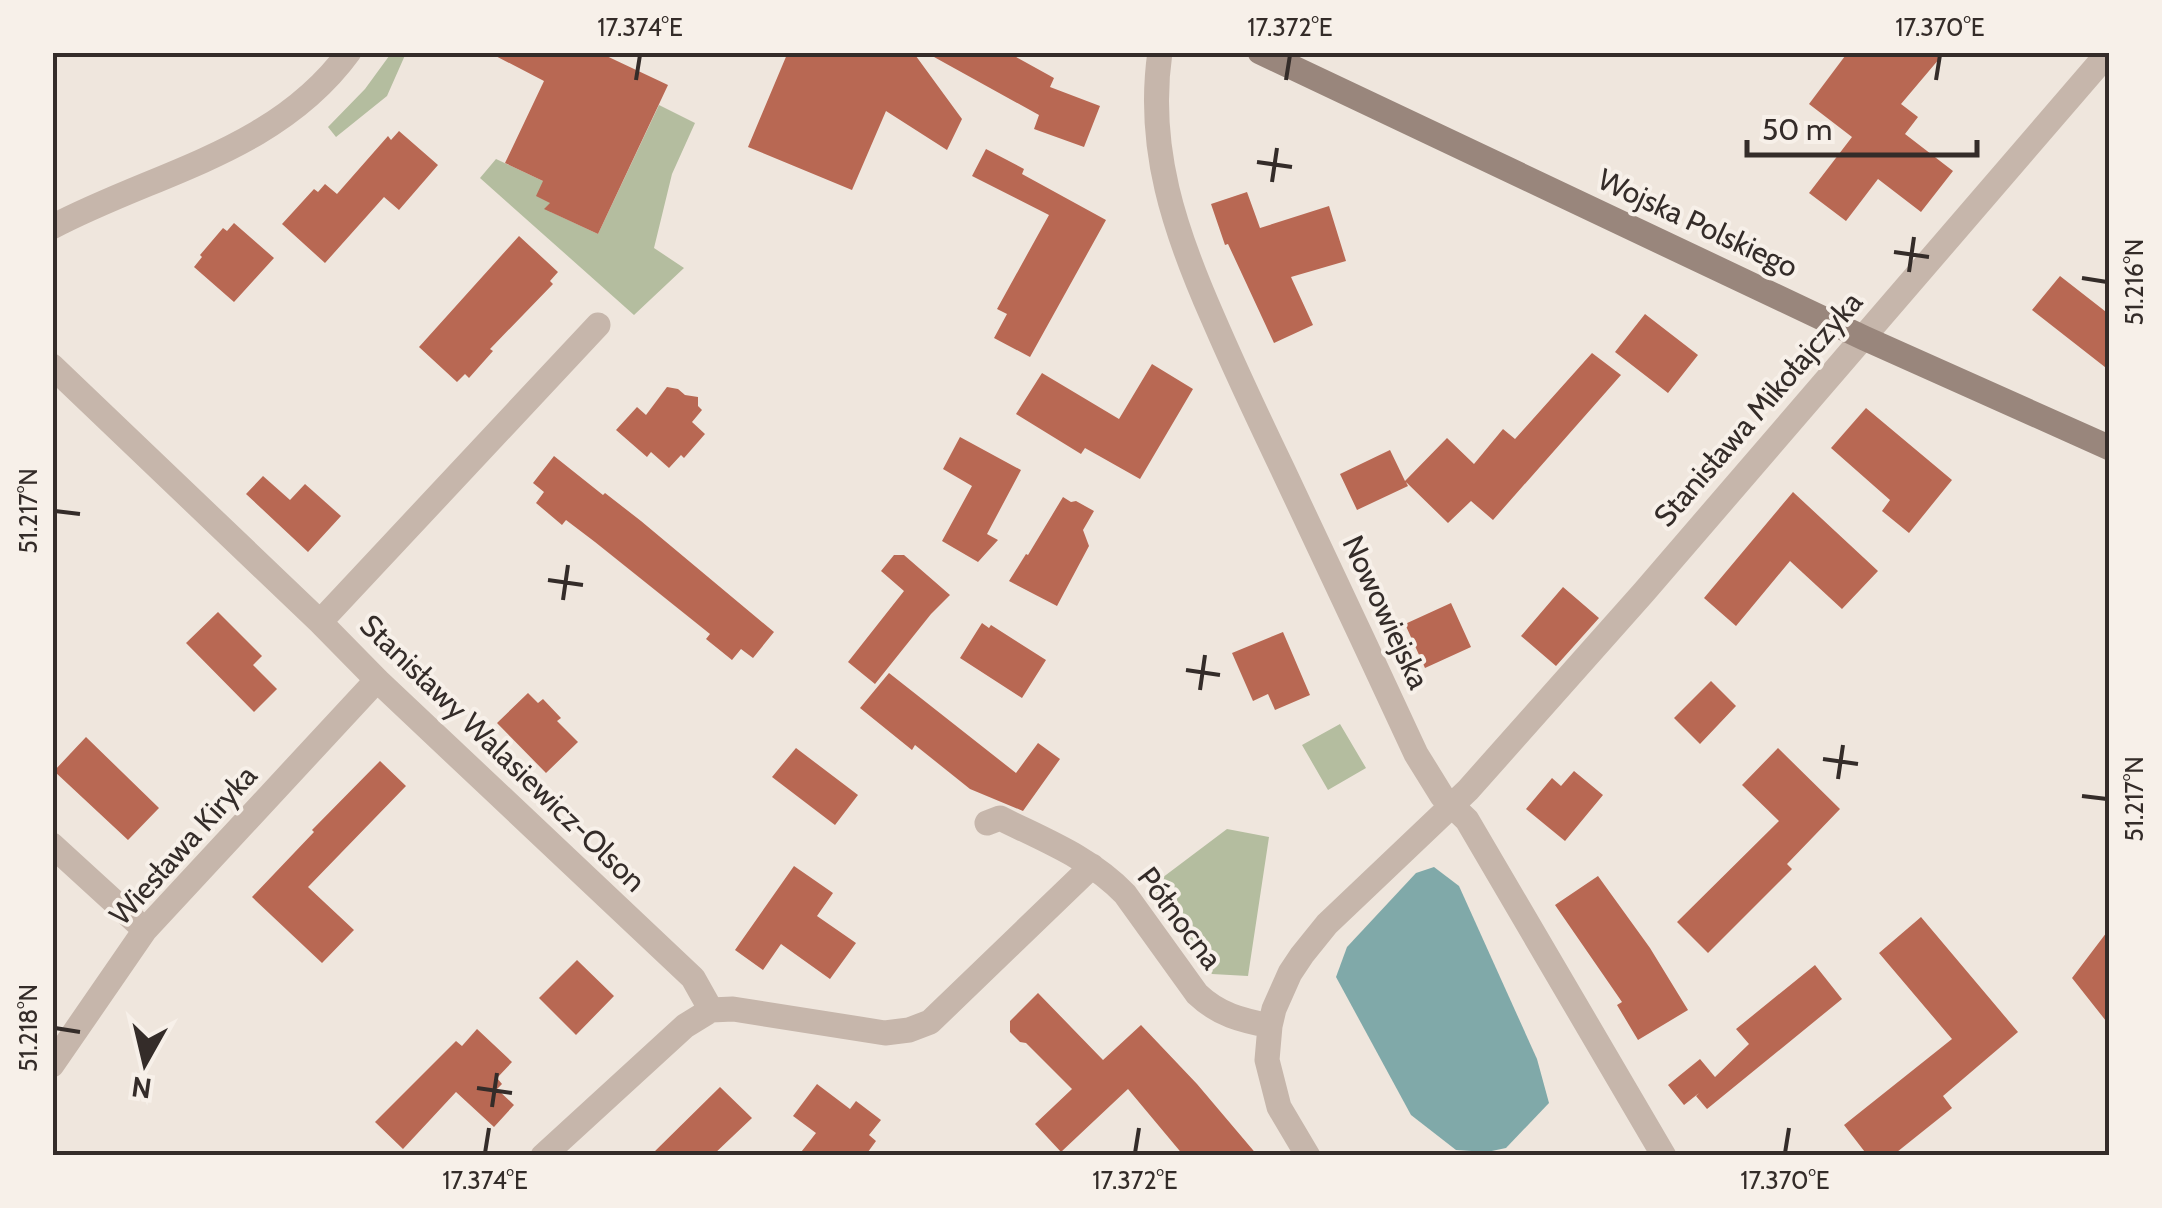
<svg xmlns="http://www.w3.org/2000/svg" width="2162" height="1208" viewBox="0 0 2162 1208" font-family="Cabin,sans-serif">
  <rect width="100%" height="100%" fill="#efe6dd"/>
  <!-- green -->
  <path fill="#b4bd9f" d="M392,52l14,1 -19,43 -51,41 -8,-10 37,-38z
    M659,105l36,18 -23,51 -18,74 30,20 -50,47 -154,-137 16,-19 47,22 12,24 -4,7 47,22z
    M1340,724l26,44 -38,22 -26,-45z
    M1227,829l42,8 -21,139 -36,-2 -62,-87z"/>
  <!-- water -->
  <path fill="#80a9a9" d="M1434,867l25,19 78,173 12,44 -43,45 -19,4 -31,-2 -45,-35 -75,-138 11,-30 69,-74z"/>
  <!-- building -->
  <path fill="#b86853" d="M488,52h110l70,33 -70,149 -54,-25 6,-6 -14,-7 7,-15 -38,-18 39,-82z
    M788,52h125l49,67 -15,31 -61,-39 -34,79 -104,-43z
    M925,52h82l47,26 -4,9 50,19 -16,41 -50,-18 5,-14z
    M1848,52h97l-44,52 17,13 -13,17 48,37 -32,41 -43,-33 -32,42 -37,-28 43,-56 -43,-33z
    M399,131l39,34 -39,45 -15,-13 -59,66 -43,-39 32,-35 4,3 7,-8 12,10 51,-58 3,4z
    M986,149l38,20 -2,5 84,46 -76,137 -36,-19 13,-24 -10,-5 52,-94 -77,-39z
    M1247,192l13,36 69,-22 17,55 -55,16 22,48 -39,18 -46,-99 -3,1 -14,-41z
    M234,223l40,35 -40,44 -40,-35 8,-10 -2,-2 23,-27 4,3z
    M519,236l39,36 -8,9 3,3 -63,65 3,2 -24,27 -4,-4 -8,8 -38,-35z
    M2060,276l50,39v56l-78,-61z
    M1645,314l53,41 -30,38 -53,-41z
    M1592,353l29,22 -128,145 -22,-19 -23,22 -42,-41 2,4 -51,24 -17,-36 50,-24 15,31 42,-43 27,26 29,-35 12,10z
    M1152,364l41,25 -53,90 -55,-31 -4,6 -65,-40 26,-41 77,46z
    M667,387l11,2 7,6 13,2v9l4,4 -10,12 13,12 -21,24 -3,-3 -12,13 -18,-16 -4,5 -31,-27 21,-23 9,8z
    M1866,408l86,72 -43,53 -27,-22 8,-11 -59,-52z
    M960,437l61,33 -34,64 11,6 -20,22 -36,-21 30,-55 -29,-17z
    M554,456l49,39 2,-2 36,28 133,111 -21,26 -12,-9 -9,11 -26,-21 4,-5 -115,-92 -29,-22 -4,5 -26,-22 8,-11 -11,-9z
    M263,476l27,24 15,-16 36,32 -33,36 -62,-58z
    M1793,492l85,79 -36,38 -52,-48 -54,65 -32,-28z
    M1063,497l8,5 5,-1 18,10 -11,19 6,16 -32,60 -48,-25 17,-27 2,1z
    M894,555h10l46,40 -19,19 -56,70 -27,-22 56,-71 -23,-20z
    M1563,587l36,31 -43,48 -35,-30z
    M1451,603l20,44 -46,21 -20,-44z
    M218,612l44,44 -9,9 24,24 -23,23 -68,-69z
    M982,623l7,5 2,-3 55,35 -24,38 -62,-40z
    M1283,632l27,63 -35,15 -7,-16 -15,7 -21,-48z
    M889,673l127,100 22,-30 22,16 -37,52 -53,-22 -55,-44 -3,5 -52,-42z
    M1711,681l25,25 -36,38 -26,-26z
    M528,693l10,10 5,-4 18,19 -4,3 21,21 -32,31 -49,-50z
    M86,737l73,71 -31,32 -74,-69z
    M796,748l62,47 -23,30 -63,-48z
    M1778,748l62,61 -53,55 5,5 -84,84 -31,-31 102,-101 -37,-36z
    M380,761l26,25 -98,101 46,43 -32,33 -70,-66 62,-65 -2,-2z
    M1574,771l29,24 -38,46 -39,-32 26,-31 9,8z
    M794,866l39,27 -16,23 39,27 -26,36 -49,-35 -18,26 -28,-20z
    M1598,876l52,72 38,62 -50,30 -21,-35 5,-3 -67,-97z
    M1921,917l97,115 -75,64 9,12 -60,48h-24l-24,-31 108,-86 -73,-86z
    M2110,928v98l-38,-48z
    M577,960l37,36 -38,39 -37,-37z
    M1815,965l27,34 -135,110 -11,-13 3,-3 -15,12 -16,-20 32,-26 15,18 34,-33 -13,-15z
    M1038,993l65,67 38,-35 56,59 61,72h-74l-56,-67 -67,63 -26,-28 37,-35 -46,-46 -6,-1 -10,-10v-11z
    M477,1029l35,33 -15,16 5,6 -5,5 17,16 -20,22 -38,-35 -53,57 -28,-27 81,-81 6,5z
    M817,1084l33,25 6,-8 25,19 -12,15 7,6 -11,15h-67l18,-23 -23,-17z
    M720,1087l32,31 -40,38h-62z"/>
  <g fill="none" stroke-linecap="round" stroke-linejoin="round">
    <!-- street -->
    <path stroke="#c6b6ab" stroke-width="25" d="M1160,52c-14,96 15,180 53,266 22,51 46,102 70,152 45,95 89,189 133,284l26,42 25,24 197,336
      M52,227c104,-55 224,-75 297,-175
      M598,325l-278,297 57,58 316,298 18,32
      M52,366l268,256
      M987,823l13,-5c44,22 91,40 125,76l72,100c22,21 44,26 73,32
      M52,845l93,85
      M52,1065l93,-135 232,-250
      M543,1156l142,-130 26,-16 22,-1 152,24 24,-3 21,-8 162,-156
      M1308,1156l-29,-49 -12,-47 3,-34 4,-17 16,-36 12,-18 25,-31 141,-134 176,-198 465,-540"/>
    <!-- secondary -->
    <path stroke="#99867c" stroke-width="25" d="M1260,52l604,286 246,110"/>
  </g>
  <!-- ticks -->
  <path fill="none" stroke="#342c29" stroke-width="4" d="M636,80l4,-25M1286,80l4,-25M1936,80l4,-25M1257,162l35,5M1272,182l5,-34M1894,252l35,5M1909,272l5,-35M2082,278l25,4M55,511l25,3M548,580l35,5M563,600l5,-35M1186,670l34,5M1200,690l5,-35M1823,759l35,5M1838,779l5,-34M2082,796l25,3M55,1028l25,4M477,1088l35,5M492,1107l5,-34M485,1153l4,-25M1135,1153l4,-25M1785,1153l4,-25"/>
  <g text-anchor="middle" dominant-baseline="central" stroke-width="8" stroke-linejoin="round" paint-order="stroke">
    <!-- street labels -->
    <g font-size="30" fill="#342c29" stroke="#f7f0e9">
      <text transform="translate(1698 223) rotate(25)">Wojska Polskiego</text>
      <text transform="translate(1758 409) rotate(-49)">Stanisława Mikołajczyka</text>
      <text transform="translate(1386 612) rotate(65)">Nowowiejska</text>
      <text transform="translate(503 753) rotate(44)">Stanisławy Walasiewicz-Olson</text>
      <text transform="translate(183 845) rotate(-48)">Wiesława Kiryka</text>
      <text transform="translate(1180 918) rotate(53)">Północna</text>
    </g>
  </g>
  <!-- border -->
  <rect width="2162" height="1208" fill="none" stroke="#f7f0e9" stroke-width="110"/>
  <!-- north arrow -->
  <g transform="translate(145 1063) rotate(188)" stroke="#f7f0e9" stroke-width="8" paint-order="stroke">
  <path d="M0-8L18 38L0 25L-18 38Z" fill="#342c29"/>
  <text y="-15" font-size="28" font-weight="bold" text-anchor="middle" fill="#342c29">N</text>
  </g>
  <!-- scale -->
  <path d="M1747 140v15h230v-15" fill="none" stroke="#342c29" stroke-width="5"/>
  <text x="1762" y="140" font-size="30" fill="#342c29" stroke="#f7f0e9" stroke-width="8" paint-order="stroke">50 m</text>
  <rect x="55" y="55" width="2052" height="1098" fill="none" stroke="#342c29" stroke-width="4"/>
  <g font-size="25" text-anchor="middle" fill="#342c29">
    <text x="640" y="36">17.374°E</text>
    <text x="1290" y="36">17.372°E</text>
    <text x="1940" y="36">17.370°E</text>
    <text transform="translate(2134 282) rotate(-90)" y="9">51.216°N</text>
    <text transform="translate(28 511) rotate(-90)" y="9">51.217°N</text>
    <text transform="translate(2134 799) rotate(-90)" y="9">51.217°N</text>
    <text transform="translate(28 1028) rotate(-90)" y="9">51.218°N</text>
    <text x="485" y="1189">17.374°E</text>
    <text x="1135" y="1189">17.372°E</text>
    <text x="1785" y="1189">17.370°E</text>
  </g>
</svg>
